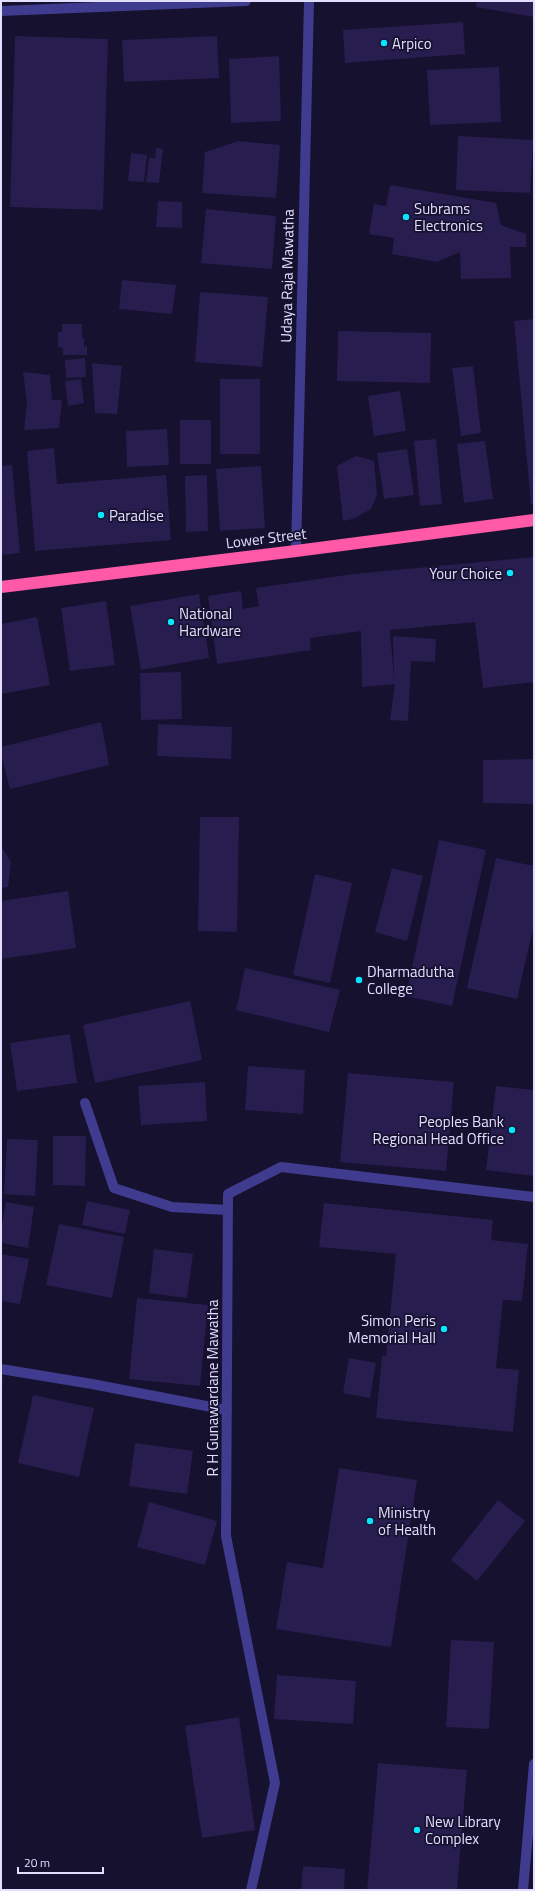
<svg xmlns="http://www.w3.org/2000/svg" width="535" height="1891" viewBox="0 0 535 1891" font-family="'Titillium Web',sans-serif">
  <rect width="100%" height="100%" fill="#16112e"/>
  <!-- building -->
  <path fill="#271d4f" d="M477,1h57v16l-58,-10z
    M463,22l2,32 -120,9 -2,-33z
    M15,36l93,3 -5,171 -93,-3z
    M217,36l2,42 -95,4 -2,-42z
    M279,56l2,65 -50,2 -2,-64z
    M499,67l2,55 -71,3 -3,-55z
    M458,136l75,4 -3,53 -74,-3z
    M239,141l41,4 -4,53 -74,-5 3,-41z
    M156,148l7,1 -4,34 -13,-1 3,-24h6z
    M131,153l16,2 -3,27 -16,-1z
    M390,185l106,18 5,22 25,9v13h-16l1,31 -50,1 -1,-27 -23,10 -45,-8 2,-16 -25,-4 5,-30 12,2z
    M158,201l24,1v26l-26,-1z
    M206,209l70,7 -4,53 -71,-6z
    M122,280l54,5 -4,29 -53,-5z
    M200,292l68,5 -6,70 -67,-5z
    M534,319v185h-3l-17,-183z
    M62,324h20v14h2v9l3,-1v9h-24v-7l-5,-1v-15h4z
    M338,331l93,2 -1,50 -93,-2z
    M85,358l1,19 -20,1 -1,-18z
    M92,363l30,3 -5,48 -22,-1z
    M473,366l8,67 -20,3 -9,-68z
    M23,372l27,3 2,25h10l-3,28 -35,2 3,-27z
    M81,379l3,24 -16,3 -3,-25z
    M220,379h40v75h-40z
    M400,391l6,40 -32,5 -6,-40z
    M180,420h31v44h-31z
    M167,429l2,36 -42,2 -1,-36z
    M436,439l6,65 -22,2 -6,-65z
    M485,441l8,58 -29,4 -7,-59z
    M54,448l3,36 109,-9 5,65 -136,11 -8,-100z
    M407,449l7,46 -30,4 -7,-46z
    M356,456l18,5 3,34 -6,14 -18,10 -10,2 -6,-55z
    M12,465l8,88 -19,2v-89z
    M261,466l4,62 -45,3 -4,-62z
    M207,475l1,56 -22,1 -1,-56z
    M534,557v125l-51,6 -8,-66 -85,8 4,48 -1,-42 43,3 -1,23 -24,-1 -3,60 -18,-1 5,-36 -33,3 -1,-56 -51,7 1,12 -94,14 -9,-68 33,-5 2,18 16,-3 -3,-18 97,-14z
    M199,594l10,64 -68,12 -11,-64z
    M106,601l9,64 -45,6 -9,-63z
    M37,617l13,68 -49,9v-70z
    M181,672l1,47 -41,1 -1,-47z
    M101,722l8,43 -99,24 -9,-35v-7z
    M158,724l74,3 -1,32 -74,-3z
    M534,759v45l-51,-1v-43z
    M200,817h39l-2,115 -39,-1z
    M439,840l47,10 -34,156 -46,-10z
    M1,846l10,16 -3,25 -7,1z
    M496,858l38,8v58l-17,75 -50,-11z
    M392,868l31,8 -16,65 -32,-9z
    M315,874l37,9 -22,100 -37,-8z
    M68,891l8,57 -75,11v-58z
    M245,968l95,22 -11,42 -93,-22z
    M190,1001l12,59 -107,23 -12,-58z
    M70,1034l7,49 -60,8 -7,-48z
    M248,1066l57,4 -2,44 -58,-4z
    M348,1073l106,9 -8,89 -106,-9z
    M205,1082l2,39 -66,4 -3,-39z
    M496,1086l38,4v86l-48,-6z
    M53,1136h33l-1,50 -32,-1z
    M7,1139l31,1 -3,56 -31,-2z
    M87,1201l43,9 -5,24 -43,-9z
    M6,1202l28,5 -6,41 -27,-5v-13z
    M324,1203l169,17 -2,20 37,4 -6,57 -19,-1 -7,68 23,2 -6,62 -137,-14 6,-62h4l10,-102 -77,-7z
    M59,1224l65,13 -12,61 -66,-13z
    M154,1249l39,5 -6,44 -38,-5z
    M1,1254l28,5 -9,45 -19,-3z
    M137,1298l71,7 -8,81 -71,-7z
    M349,1358l27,5 -6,35 -27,-5z
    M1,1377l2,1 -1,12h-1z
    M33,1395l61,13 -15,69 -61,-14z
    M135,1443l58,8 -6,43 -58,-8z
    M339,1468l78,12 -26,167 -115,-18 11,-67 36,6z
    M498,1500l27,21 -48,60 -26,-21z
    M149,1502l68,19 -12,44 -68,-18z
    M451,1640l43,2 -5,87 -43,-2z
    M277,1675l79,6 -3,43 -79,-5z
    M239,1717l16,113 -53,8 -17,-112z
    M378,1763l89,7 -10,120h-90z
    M303,1866l42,3 -1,21h-43z"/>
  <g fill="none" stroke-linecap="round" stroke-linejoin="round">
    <!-- minor -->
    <path stroke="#3f3b8e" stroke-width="10" d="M1,11l245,-10
      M296,551l13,-550
      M85,1103l29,85 58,19 56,3
      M1,1369l91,15 135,26
      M251,1890l24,-107 -49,-247 2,-342 53,-27 253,30
      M523,1890l11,-126"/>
    <!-- highway -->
    <path stroke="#ff59a7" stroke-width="12" d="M1,587l295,-36 238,-31"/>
  </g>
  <!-- markers -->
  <g fill="#0ae5ff" stroke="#16112e" stroke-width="1.5">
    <circle cx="384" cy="43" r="4"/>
    <circle cx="406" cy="217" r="4"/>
    <circle cx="101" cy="515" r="4"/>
    <circle cx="510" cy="573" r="4"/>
    <circle cx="171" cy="622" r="4"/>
    <circle cx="359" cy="980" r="4"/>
    <circle cx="512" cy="1130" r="4"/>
    <circle cx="444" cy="1329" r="4"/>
    <circle cx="370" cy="1521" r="4"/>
    <circle cx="417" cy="1830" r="4"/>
  </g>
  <g text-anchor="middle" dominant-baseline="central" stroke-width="3.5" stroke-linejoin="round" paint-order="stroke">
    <!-- poi labels -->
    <g font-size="15" fill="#e2deff" stroke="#16112e" text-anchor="start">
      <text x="392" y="43">Arpico</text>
      <text x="414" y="208">Subrams<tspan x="414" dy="17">Electronics</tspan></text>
      <text x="109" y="515">Paradise</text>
      <text x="502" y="573" text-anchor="end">Your Choice</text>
      <text x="179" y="613">National<tspan x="179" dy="17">Hardware</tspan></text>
      <text x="367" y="971">Dharmadutha<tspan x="367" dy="17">College</tspan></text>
      <text x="504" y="1121" text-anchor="end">Peoples Bank<tspan x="504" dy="17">Regional Head Office</tspan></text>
      <text x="436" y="1320" text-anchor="end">Simon Peris<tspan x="436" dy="17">Memorial Hall</tspan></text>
      <text x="378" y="1512">Ministry<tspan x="378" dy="17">of Health</tspan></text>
      <text x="425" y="1821">New Library<tspan x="425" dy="17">Complex</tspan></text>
    </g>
    <!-- street labels -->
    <g font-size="15" fill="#e2deff" stroke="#16112e">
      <text transform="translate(287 276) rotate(-89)">Udaya Raja Mawatha</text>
      <text transform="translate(266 538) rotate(-7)">Lower Street</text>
      <text transform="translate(212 1388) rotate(-90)">R H Gunawardane Mawatha</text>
    </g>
  </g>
  <!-- border -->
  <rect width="535" height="1891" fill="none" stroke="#e2deff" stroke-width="4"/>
  <!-- scale -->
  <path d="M18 1867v6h85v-6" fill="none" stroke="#e2deff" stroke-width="2"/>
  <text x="24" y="1867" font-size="12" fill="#e2deff" stroke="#16112e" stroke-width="3" paint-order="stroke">20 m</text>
</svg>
